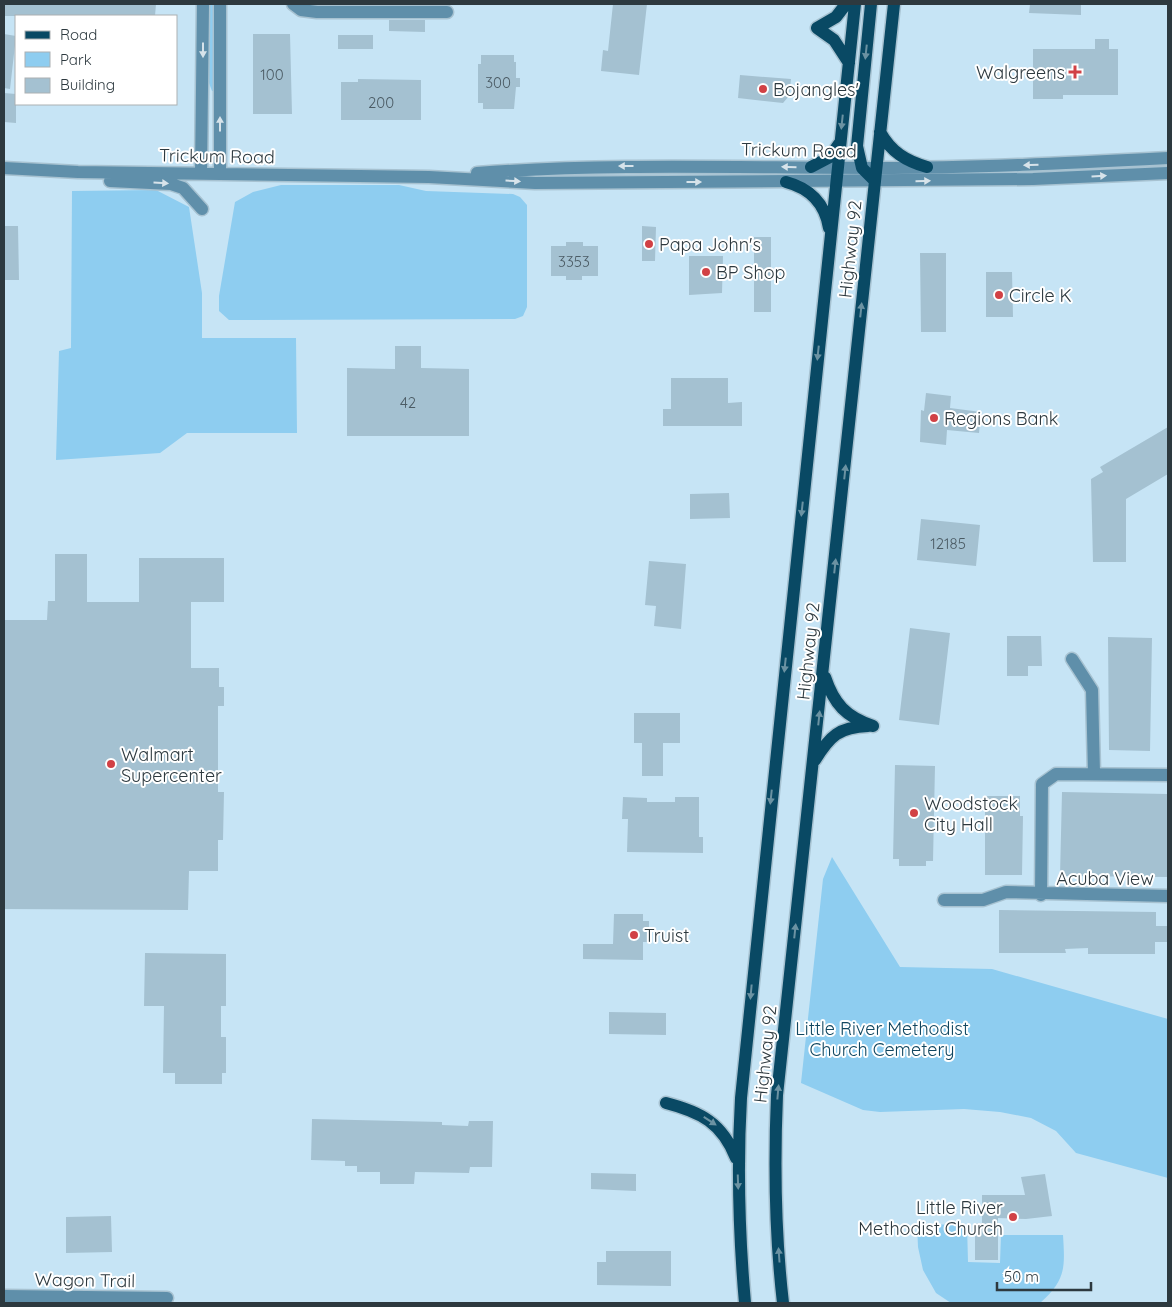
<svg xmlns="http://www.w3.org/2000/svg" width="1172" height="1307" viewBox="0 0 1172 1307" font-family="Quicksand,sans-serif">
  <rect width="100%" height="100%" fill="#c6e4f5"/>
  <!-- green -->
  <path fill="#8ecdf0" d="M208,4h8l-2,87h-2l-3,-8z
    M281,185h118l27,6 87,3 7,3 7,8v102l-4,9 -8,3 -286,1 -10,-9v-15l16,-94 18,-10z
    M156,190l33,17 13,86v45h94l1,95h-110l-27,20 -104,7 3,-109 12,-3 1,-157z
    M832,857l68,110 92,2 176,50v159l-92,-25 -20,-22 -25,-13 -31,-6 -36,-3 -84,3 -17,-2 -62,-27 22,-204z
    M917,1224l50,1 1,37 32,1 1,-28h62c2,33 3,45 -23,68h-89l-15,-10 -13,-23 -5,-23z"/>
  <!-- building -->
  <path fill="#a4c1d1" d="M4,4h152l-1,12h-151z
    M613,4h34l-8,71 -38,-4 2,-21 5,1z
    M1030,4h51v11l-52,-2z
    M389,20h36v12l-36,-1z
    M4,34l12,2 -6,53 -6,-1z
    M253,34h37l2,80h-39z
    M338,35h35v14h-35z
    M1095,39h14v10h9v46h-55v4h-30v-50h62z
    M481,55h33v7h2v16h4v9h-4l-2,22h-31v-6h-5v-39h3z
    M740,75l51,4 -2,17 -6,7 -45,-5z
    M358,79l63,1v40h-80v-38h17z
    M4,93l12,1v29l-12,-1z
    M4,226h14l1,54h-15z
    M642,226l14,1 -1,34h-13z
    M754,237h17v75h-17z
    M566,242h17v4h15v30h-16v4h-16v-4h-15v-30h15z
    M920,253h26v79h-25z
    M689,256h34l-1,37 -33,2z
    M986,272h26l1,45h-27z
    M395,346h26v22l48,1v67h-122v-68l48,1z
    M671,378h57v25l14,-1v24h-79v-17h8z
    M926,393l25,3 -1,12 31,4 -2,21 -32,-3 -1,15 -26,-3 1,-32 3,1z
    M1168,427v47l-42,25v63h-33l-2,-83 12,-7 -3,-5z
    M729,493l1,25 -40,1v-25z
    M921,519l59,6 -4,41 -59,-6z
    M55,554h32v48h52v-44h85v44h-33v66h28v19h5v19h-6v86h6l-1,48h-5v31h-29l-1,39 -184,-1v-289h43l1,-19h7z
    M649,561l37,3 -5,65 -27,-3 2,-20 -11,-1z
    M910,628l40,5 -11,92 -40,-5z
    M1007,636h34l1,30h-14v10h-21z
    M1108,637l44,1 -2,113 -41,-1z
    M634,713h46v30h-17v33h-21v-33h-8z
    M895,765l40,1 -2,95h-7v5h-27v-7h-6z
    M1062,792l106,2v83l-108,-1z
    M985,796h35v20h3l-1,59h-37z
    M623,797l24,1v4h28v-5h24v40h4v16l-76,-1 1,-33h-6z
    M999,910l157,2v14h12v16h-13v12h-67v-6l-23,1 1,4h-67z
    M614,914h29v7h6v21h-6v18l-60,-1v-15h30z
    M145,953l81,1v52h-5v31h5v36h-4v11h-47v-11h-12l1,-67h-20z
    M609,1012l57,1v22l-57,-1z
    M312,1119l130,3v3l26,1 1,-5h24l-1,46h-22l-1,6 -54,-1 -1,12h-34v-12h-23v-6h-12v-5l-34,-1z
    M591,1173l45,1v17l-45,-2z
    M1045,1174l7,42 -26,3 -28,-1v42h-23v-37h7v-28h43l-4,-18z
    M111,1216l1,36 -46,1v-36z
    M606,1251h65v35l-74,-1v-23h9z"/>
  <g fill="none" stroke-linecap="round" stroke-linejoin="round">
    <defs>
      <path id="minor" d="M293,4l8,6 16,2h130
        M4,168l74,4 351,5 106,6 498,-4 135,-6
        M201,173l2,-169
        M220,173v-169
        M477,173c133,-10 266,-5 400,-5 97,0 194,-5 291,-10
        M110,181l61,3 12,4 19,21
        M1072,659l20,31 2,83
        M1041,895l1,-111 14,-10 112,1
        M944,900h39l23,-8 162,4
        M4,1296l163,2"/>
      <path id="major" d="M871,4l-14,142 5,22 13,13
        M817,28l17,12 15,23
        M817,28l19,-11 10,-13
        M880,132c11,20 26,29 47,35
        M811,167l19,-10 9,-13
        M786,182c23,6 39,21 43,46
        M825,677c9,27 21,40 48,49
        M815,760c15,-24 24,-33 53,-34
        M666,1103c35,9 56,20 70,55
        M745,1303c-6,-68 -8,-136 -4,-205l114,-1094
        M783,1303c-8,-69 -9,-138 -6,-208l117,-1091"/>
    </defs>
    <!-- minor casing -->
    <use href="#minor" stroke="#a7c2d1" stroke-width="15"/>
    <!-- major casing -->
    <use href="#major" stroke="#a7c2d1" stroke-width="15"/>
    <!-- minor -->
    <use href="#minor" stroke="#5f8faa" stroke-width="12"/>
    <!-- major -->
    <use href="#major" stroke="#094964" stroke-width="12"/>
  </g>
  <!-- one-way arrows -->
  <defs><path id="oneway-solid" d="M-6-.8H1V-3.2L6.5 0L1 3.2V.8H-6Z" transform="scale(1.25)"/></defs>
  <g fill="#d7e3ea">
    <use href="#oneway-solid" transform="translate(203 50) rotate(90)"/>
    <use href="#oneway-solid" transform="translate(220 124) rotate(-90)"/>
    <use href="#oneway-solid" transform="translate(1031 165) rotate(178)"/>
    <use href="#oneway-solid" transform="translate(626 166) rotate(-180)"/>
    <use href="#oneway-solid" transform="translate(789 167) rotate(-179)"/>
    <use href="#oneway-solid" transform="translate(1099 176) rotate(-4)"/>
    <use href="#oneway-solid" transform="translate(513 181) rotate(3)"/>
    <use href="#oneway-solid" transform="translate(923 181) rotate(-1)"/>
    <use href="#oneway-solid" transform="translate(694 182)"/>
    <use href="#oneway-solid" transform="translate(161 183) rotate(3)"/>
  </g>
  <g fill="#6b92a2">
    <use href="#oneway-solid" transform="translate(866 52) rotate(96)"/>
    <use href="#oneway-solid" transform="translate(842 122) rotate(96)"/>
    <use href="#oneway-solid" transform="translate(861 310) rotate(-84)"/>
    <use href="#oneway-solid" transform="translate(818 353) rotate(96)"/>
    <use href="#oneway-solid" transform="translate(845 472) rotate(-84)"/>
    <use href="#oneway-solid" transform="translate(802 509) rotate(96)"/>
    <use href="#oneway-solid" transform="translate(835 566) rotate(-84)"/>
    <use href="#oneway-solid" transform="translate(785 665) rotate(96)"/>
    <use href="#oneway-solid" transform="translate(819 718) rotate(-84)"/>
    <use href="#oneway-solid" transform="translate(771 797) rotate(96)"/>
    <use href="#oneway-solid" transform="translate(795 931) rotate(-84)"/>
    <use href="#oneway-solid" transform="translate(751 992) rotate(95)"/>
    <use href="#oneway-solid" transform="translate(778 1092) rotate(-85)"/>
    <use href="#oneway-solid" transform="translate(710 1121) rotate(33)"/>
    <use href="#oneway-solid" transform="translate(738 1182) rotate(88)"/>
    <use href="#oneway-solid" transform="translate(779 1255) rotate(-94)"/>
  </g>
  <!-- markers -->
  <g fill="#d14145" stroke="#fff" stroke-width="2">
    <path d="M1072.5 64.5h5v5h5v5h-5v5h-5v-5h-5v-5h5z"/>
    <circle cx="763" cy="89" r="5"/>
    <circle cx="649" cy="244" r="5"/>
    <circle cx="706" cy="272" r="5"/>
    <circle cx="999" cy="295" r="5"/>
    <circle cx="934" cy="418" r="5"/>
    <circle cx="111" cy="764" r="5"/>
    <circle cx="914" cy="813" r="5"/>
    <circle cx="634" cy="935" r="5"/>
    <circle cx="1013" cy="1217" r="5"/>
  </g>
  <g text-anchor="middle" dominant-baseline="central" stroke-width="4" stroke-linejoin="round" paint-order="stroke">
    <!-- number labels -->
    <g font-size="15" fill="#4b5b64">
      <text x="272" y="74">100</text>
      <text x="498" y="82">300</text>
      <text x="381" y="102">200</text>
      <text x="574" y="261">3353</text>
      <text x="408" y="402">42</text>
      <text x="948" y="543">12185</text>
    </g>
    <!-- poi labels -->
    <g font-size="18" fill="#2d393f" stroke="#fff" text-anchor="start">
      <text x="1065" y="72" text-anchor="end">Walgreens</text>
      <text x="773" y="89">Bojangles'</text>
      <text x="659" y="244">Papa John's</text>
      <text x="716" y="272">BP Shop</text>
      <text x="1009" y="295">Circle K</text>
      <text x="944" y="418">Regions Bank</text>
      <text x="121" y="754">Walmart<tspan x="121" dy="21">Supercenter</tspan></text>
      <text x="924" y="803">Woodstock<tspan x="924" dy="21">City Hall</tspan></text>
      <text x="644" y="935">Truist</text>
      <text x="1003" y="1207" text-anchor="end">Little River<tspan x="1003" dy="21">Methodist Church</tspan></text>
    </g>
    <!-- street labels -->
    <g font-size="18" fill="#2d393f" stroke="#fff">
      <text transform="translate(799 150) rotate(1)">Trickum Road</text>
      <text transform="translate(217 156) rotate(1)">Trickum Road</text>
      <text transform="translate(850 249) rotate(-84)">Highway 92</text>
      <text transform="translate(808 651) rotate(-84)">Highway 92</text>
      <text x="1105" y="878">Acuba View</text>
      <text transform="translate(765 1054) rotate(-84)">Highway 92</text>
      <text transform="translate(85 1280) rotate(1)">Wagon Trail</text>
    </g>
    <!-- park labels -->
    <g font-size="18" fill="#104761" stroke="#fff">
      <text x="882" y="1028">Little River Methodist<tspan x="882" dy="21">Church Cemetery</tspan></text>
    </g>
  </g>
  <!-- border -->
  <rect width="1172" height="1307" fill="none" stroke="#2d393f" stroke-width="10"/>
  <!-- legend -->
  <rect x="15" y="15" width="162" height="90" fill="#ffffff" stroke="#abb0b2"/>
  <rect x="25" y="31" width="25" height="8" fill="#094964" stroke="#abb0b2"/>
  <text x="60" y="40" font-size="15" fill="#2d393f">Road</text>
  <rect x="25" y="52" width="25" height="15" fill="#8ecdf0" stroke="#abb0b2"/>
  <text x="60" y="65" font-size="15" fill="#2d393f">Park</text>
  <rect x="25" y="78" width="25" height="15" fill="#a4c1d1" stroke="#abb0b2"/>
  <text x="60" y="90" font-size="15" fill="#2d393f">Building</text>
  <!-- scale -->
  <path d="M997 1282v8h94v-8" fill="none" stroke="#2d393f" stroke-width="2.5"/>
  <text x="1004" y="1282" font-size="15" fill="#2d393f" stroke="#ffffff" stroke-width="4" paint-order="stroke">50 m</text>
</svg>
